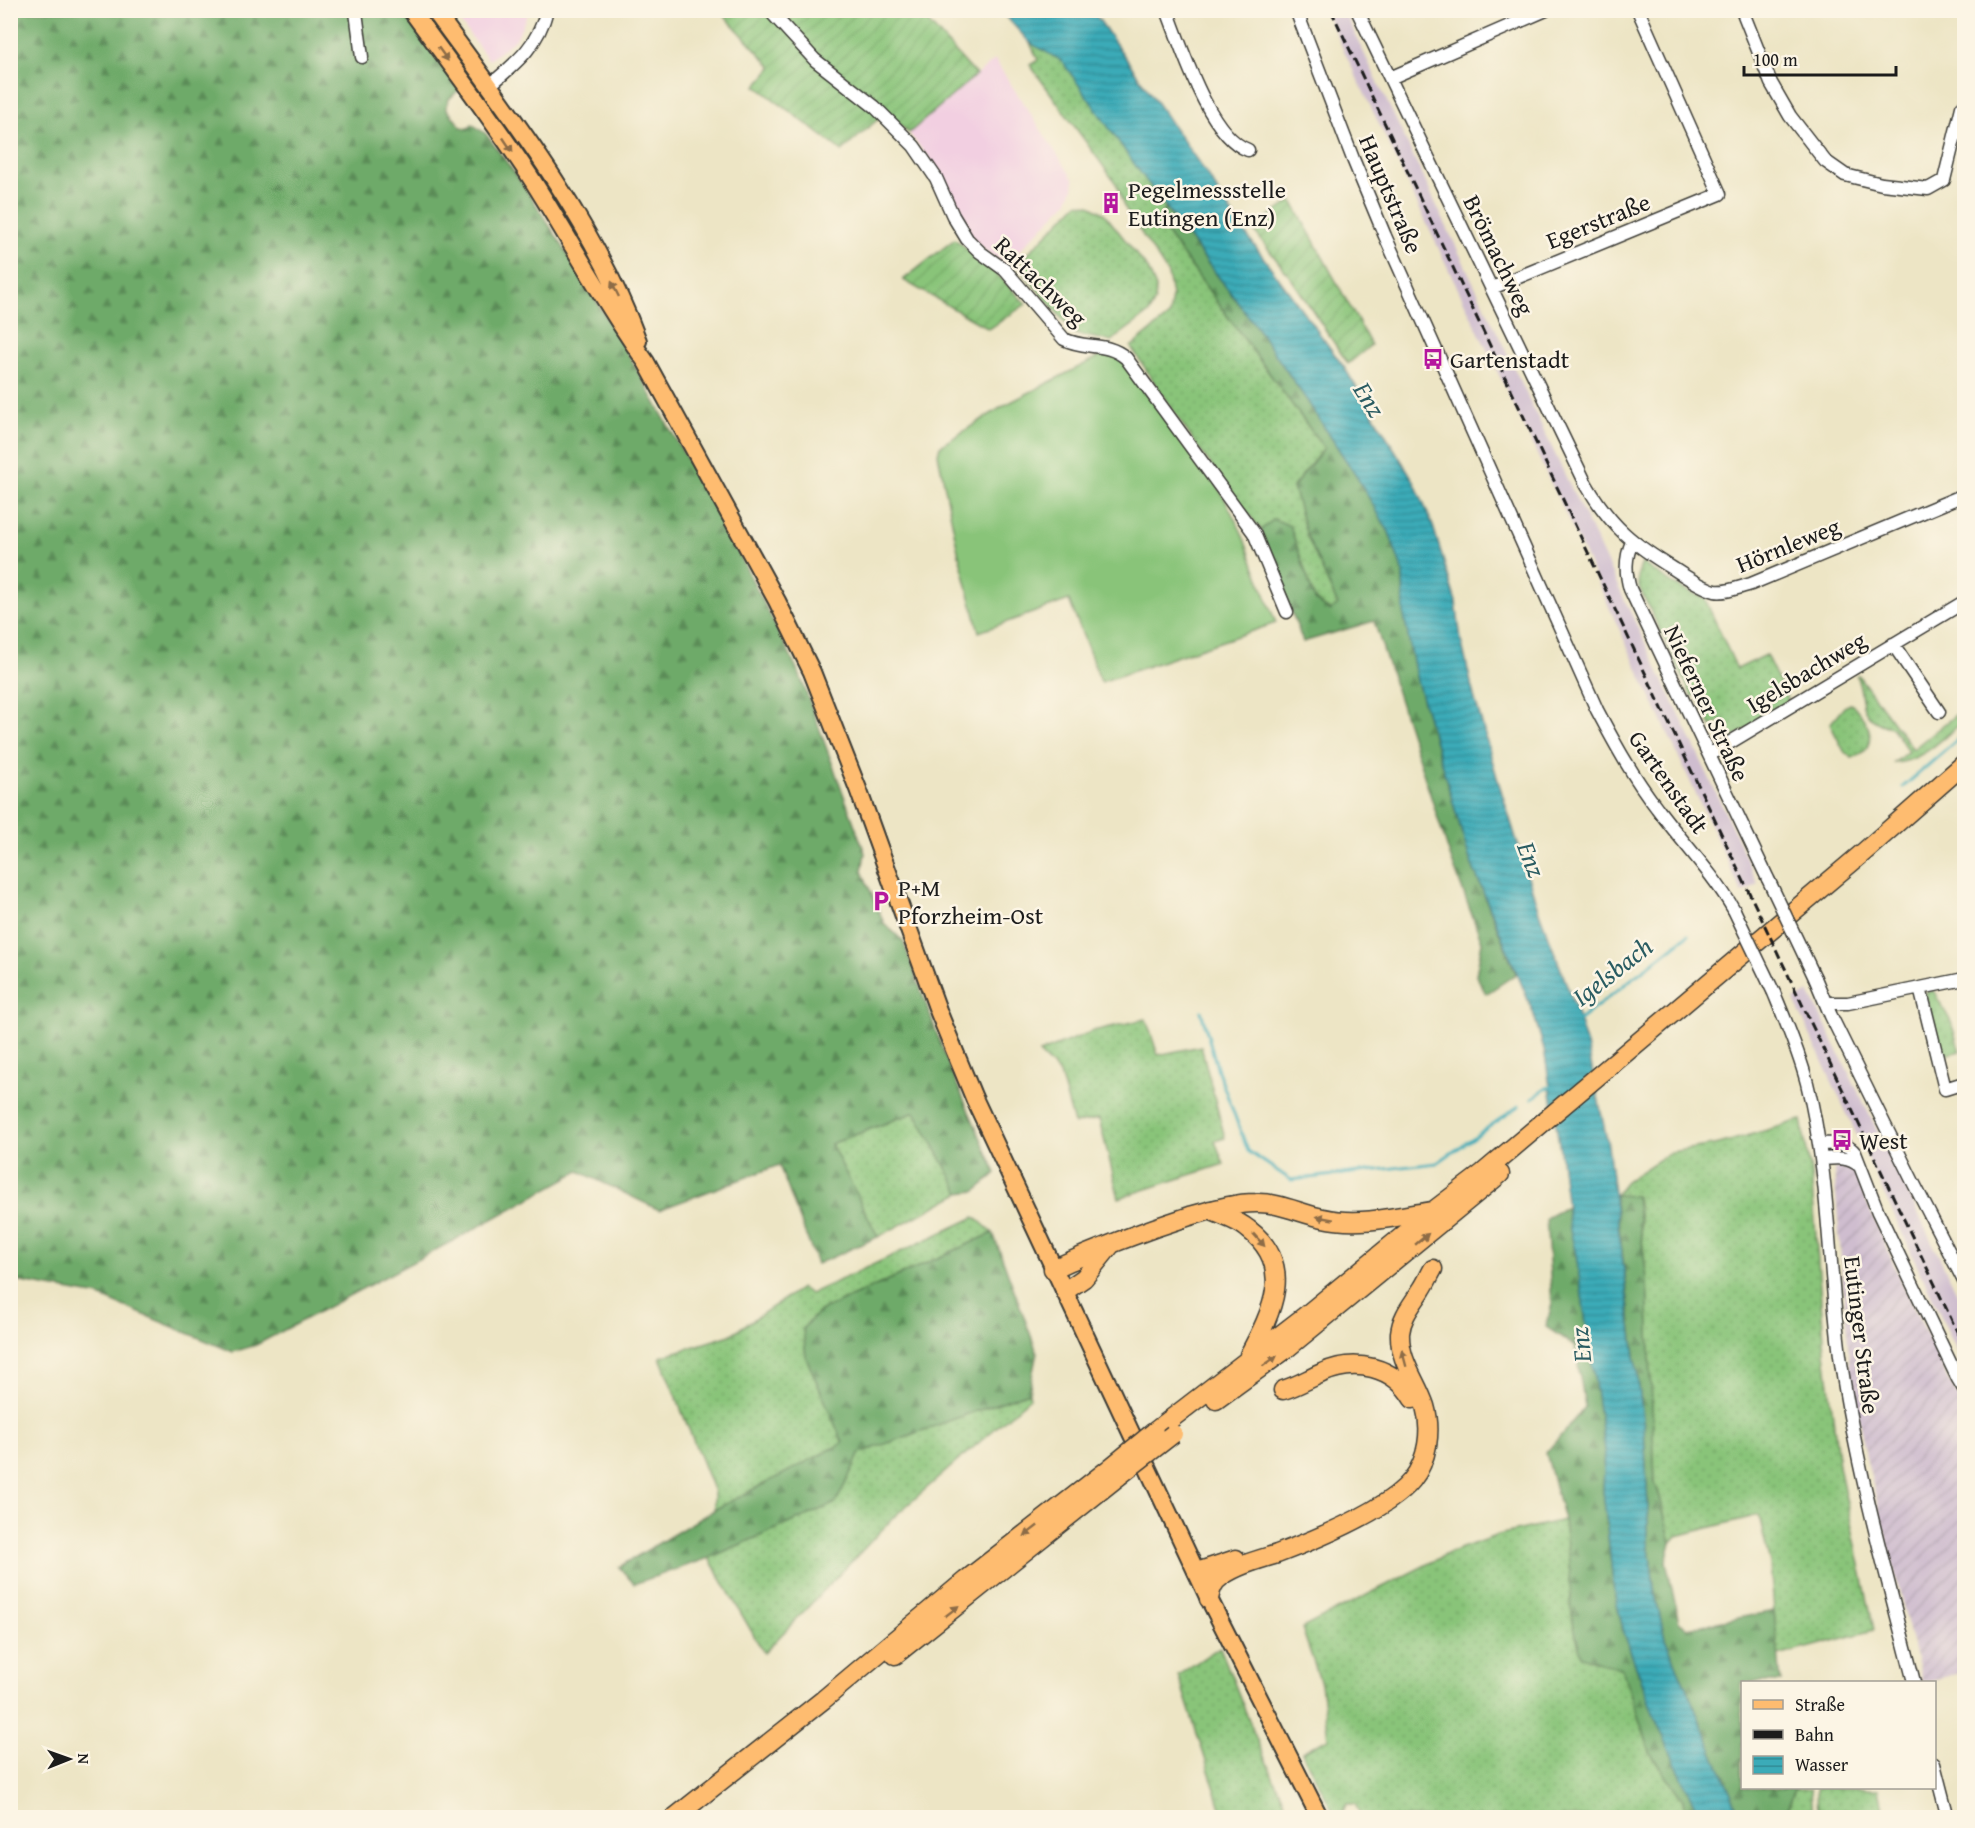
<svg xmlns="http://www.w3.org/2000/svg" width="1975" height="1828" viewBox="0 0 1975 1828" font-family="'Gentium Book Plus',serif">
  <defs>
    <pattern id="industrial-furrows" width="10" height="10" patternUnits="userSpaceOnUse" patternTransform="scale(1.5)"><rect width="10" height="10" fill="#cfbdcf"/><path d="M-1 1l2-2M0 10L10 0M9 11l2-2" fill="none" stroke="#b1a2b1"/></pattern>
    <pattern id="grass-dots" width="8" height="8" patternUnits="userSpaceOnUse" patternTransform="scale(1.5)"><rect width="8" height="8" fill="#89c479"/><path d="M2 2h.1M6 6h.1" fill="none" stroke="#76a868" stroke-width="1.8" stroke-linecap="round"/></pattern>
    <pattern id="forest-firs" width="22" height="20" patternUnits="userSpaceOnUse" patternTransform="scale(1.5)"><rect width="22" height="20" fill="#6eaa69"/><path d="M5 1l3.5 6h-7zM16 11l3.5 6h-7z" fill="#5a8a56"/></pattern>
    <pattern id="garden-furrows" width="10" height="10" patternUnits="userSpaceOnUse" patternTransform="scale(1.5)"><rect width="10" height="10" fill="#89c479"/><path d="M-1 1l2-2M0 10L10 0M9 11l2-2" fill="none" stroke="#76a868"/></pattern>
    <pattern id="water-rules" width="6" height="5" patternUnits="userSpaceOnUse" patternTransform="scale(1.5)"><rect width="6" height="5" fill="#3babb8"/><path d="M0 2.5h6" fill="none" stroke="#318a95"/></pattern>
  </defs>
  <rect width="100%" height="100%" fill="#fcf5e5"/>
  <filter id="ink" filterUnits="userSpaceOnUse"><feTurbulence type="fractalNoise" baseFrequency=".0167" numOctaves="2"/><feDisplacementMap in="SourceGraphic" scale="12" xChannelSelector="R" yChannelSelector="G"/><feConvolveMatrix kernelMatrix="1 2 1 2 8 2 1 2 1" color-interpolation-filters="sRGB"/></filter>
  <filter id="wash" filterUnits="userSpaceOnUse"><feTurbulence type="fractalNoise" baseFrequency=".008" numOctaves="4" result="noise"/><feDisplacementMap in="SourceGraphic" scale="24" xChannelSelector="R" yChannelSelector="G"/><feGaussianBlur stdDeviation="1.35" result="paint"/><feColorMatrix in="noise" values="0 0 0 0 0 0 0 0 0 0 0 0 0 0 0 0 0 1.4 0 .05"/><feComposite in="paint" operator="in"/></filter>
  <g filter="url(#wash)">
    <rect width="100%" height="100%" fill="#ede5c5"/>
    <!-- built -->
    <path fill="#f2cfe1" d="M452,11h77l-13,28 -27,21z
      M995,60l79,120 -1,9 -6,13 -61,62 -22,-14 -18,-19 -12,-27 -24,-44 -21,-27 67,-58z"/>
    <!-- industrial -->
    <path fill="url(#industrial-furrows)" d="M1843,1166l6,2 5,5 46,106 48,99 16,28v266l-40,10h-2l-56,-225 -16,-86 -16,-202z"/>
    <!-- railway -->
    <path fill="#cfbdcf" d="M1325,11h19l363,762 51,111 -16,9 -173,-372z
      M1809,992l155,315v59l-170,-366z"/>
    <!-- grass -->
    <path fill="url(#grass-dots)" stroke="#52704a" stroke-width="1.5" d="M1030,43l32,17 104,148 -8,13 166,227 -31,39 14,49 31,69 -7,6 -16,-11 -25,-74 -16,-7 -13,11 -65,-85 -65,-98 38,-31 3,-20 -4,-22 -45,-69 -6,-20 -87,-120 8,-5z
      M1078,203l12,2 14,8 44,56 8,19 -1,13 -6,12 -38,28 -36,-7 -55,-65 5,-13z
      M1642,563l31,21 32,15 32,70 29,-14 22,45 -4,6 -54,33 -7,-19 -12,6 -14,-32 -5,2 -53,-109 -1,-13z
      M1858,675l55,74 51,-41v13c-20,16 -42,41 -70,42l14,-12 -16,-24c-15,-2 -29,-11 -30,-28 -2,-10 -1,-14 -6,-23z
      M1850,704l3,1c16,18 30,42 -1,53l-8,-7 -14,-27 14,-17z
      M1933,990l18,32 9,29 -19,5 -16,-63z
      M1146,1019l12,36 43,-9 24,92 -10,3 9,23 -105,34 -20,-79 -25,5 -14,-50 -21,-21 54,-22z
      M915,1112l45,81 -82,44 -47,-93z
      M1801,1120l10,52 14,180 14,114 35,164 -96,26 -8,-92 -11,-49 -82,21 -6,7 -11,-46 -5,-14 -8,-203 -10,-83 -22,-2 11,-14 45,-29 48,-8z
      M975,1217l18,16 -173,78 -17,17 3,29 37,86 -129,67v-18l-54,-135 70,-22 71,-47 9,6z
      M1029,1392l1,6 -134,117 -132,138 -55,-95 127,-55 24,-50z
      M1564,1520l6,53 2,45 50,51 29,85 32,46 3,17 -324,1 -7,-14h-9l-3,8 1,5h-8l-34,-65 26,-14 -7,-54 -19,-56 149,-76 47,-17z
      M1220,1647l38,96 33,74h-67l-46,-142z
      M1811,1788l2,29h-29l11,-28z
      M1817,1788h62l4,21 -19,8h-46z"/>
    <!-- forest -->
    <path fill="url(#forest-firs)" stroke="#456342" stroke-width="1.5" d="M10,11h391l59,78 -11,10 -3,9 15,19 8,1 3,-4 14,10 38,52 52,81 62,104 98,177 63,125 66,180 -3,18 22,52 19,18 45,123 48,109 -20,18 -16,2 -45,-81 -84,32 47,93 -61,27 -38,-99 -120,45 -80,-39 -117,65 -206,109 -23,7 -134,-56 -88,-16z
      M1166,208l91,120 51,74 50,77 31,53 14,40 1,44 13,65 17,58 36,121 46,114 -30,20 -10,-19 6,-33 -31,-83 -77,-238 -71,21 -42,-112 13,-11 16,7 25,74 15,11 8,-6 -31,-69 -14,-49 31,-39 -166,-227z
      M1615,1195l21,1 11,84 8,203 5,14 11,46 -5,18 13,61 8,6 87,-17 7,71h-39v106h53l-11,29h-43l-76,-179 -10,-44 -7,-53v-34l-4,-80z
      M1566,1207l10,48 29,195 -2,40 11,102 10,41 31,85 45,99h-14l-3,-17 -32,-46 -29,-85 -41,-13 -9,-38 -2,-45 -6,-53 -18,-67 39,-46 -10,-61 -29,-19 6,-23 -6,-86z
      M993,1233l44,119 -8,40 -169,61 -24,50 -127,55 -75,26 -15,-17 95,-57 129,-67 -37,-86 -3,-29 17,-17z"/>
    <!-- garden -->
    <path fill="url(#garden-furrows)" stroke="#52704a" stroke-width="1.5" d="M720,11h198l58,64 -67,58 -23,-21 -44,39 -86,-65 16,-19z
      M1292,201l79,144 -23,19 -55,-83 -41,-53z
      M955,239l37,30 34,35 -37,25 -86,-49z"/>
    <!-- pitch -->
    <path fill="#89c479" stroke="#52704a" stroke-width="1.5" d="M1114,349l101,131 26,51 35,92 -175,59 -32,-82 -90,32 -21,-81 -20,-97 2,-8 65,-41z"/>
    <!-- water -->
    <path fill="url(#water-rules)" stroke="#2c646a" stroke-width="1.5" d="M1001,11h92l117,168 28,44 106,144 70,114 19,45 23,76 5,38 13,56 23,81 42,135 36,94 13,43 20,96 36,282 4,80v34l7,53 10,44 76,179h-41l-45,-99 -31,-85 -10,-41 -11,-102 2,-40 -29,-195 -7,-29 -9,-76 -16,-101 -11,-37 -63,-152 -53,-179 -13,-65 -1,-44 -14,-40 -31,-53 -50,-77 -51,-74 -115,-153 -80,-114 -32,-18z"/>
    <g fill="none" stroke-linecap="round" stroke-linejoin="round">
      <!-- stream -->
      <path stroke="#3babb8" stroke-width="3" d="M1903,787l61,-53
        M1201,1011l17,60 30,80 43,29 146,-17 82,-57
        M1578,1021l110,-86
        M1532,1098l18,-12"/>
    </g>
  </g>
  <g filter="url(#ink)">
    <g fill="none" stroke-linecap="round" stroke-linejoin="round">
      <defs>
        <path id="minor" d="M769,10l46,50 60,47 39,39 22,32 17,38 14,23 13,13 25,18 59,69c21,11 42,2 62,19l128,175 33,79
          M1167,10c15,38 42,126 81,140
          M1296,10l57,149 32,77 212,474c18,34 36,67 60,98 25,34 55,64 77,102
          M1357,10l229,474c25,43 47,60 88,85 12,8 27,18 41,22 11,2 25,-4 36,-7l213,-89
          M1742,10l29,73 19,33 35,45 20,14 37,9 46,5 16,-9 18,-73 2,-2
          M356,12l6,45
          M1390,78l156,-68
          M489,86c27,-23 49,-40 58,-76
          M1492,288l228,-94 -82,-184
          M1632,542c-7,16 -7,30 -2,47l138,290
          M1893,644l46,68
          M1709,755l255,-153
          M1815,978l16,38 81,164 52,101
          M1920,988l25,101 19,-6
          M1774,993c12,29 25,59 33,90 23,91 21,187 34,280 16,108 46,214 73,319
          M1827,1003h21l116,-24
          M1819,1144c13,0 27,-3 36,9l23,59 80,167 6,10
          M1821,1159c16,-1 26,-3 39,7
          M1934,1764l14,54"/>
        <path id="major" d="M411,10c40,55 81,109 118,165 40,62 74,127 117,187l131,239 35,71 46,117 81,224 35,85 235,501 111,219
          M434,10c75,103 160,211 204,331"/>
        <path id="highway" d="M1210,1210c12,6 28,10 38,19 48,36 24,83 1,126
          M1053,1269c45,-21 90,-38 137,-53 22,-6 43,-13 66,-13 23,-1 45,11 67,15 35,8 73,-1 108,-7
          M1065,1291l19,-13 26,-32
          M1283,1390c14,-4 25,-11 39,-17 33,-15 72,-7 91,26
          M1216,1400l69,-50 215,-176
          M1154,1432l151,-116 128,-105 50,-38 382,-322 99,-87
          M1197,1572l39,-13
          M1209,1599c2,-10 4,-17 13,-23 16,-11 36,-16 55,-22 37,-14 110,-43 135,-74 16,-20 20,-50 13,-74 -8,-25 -26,-44 -25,-73 2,-18 13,-29 22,-44 4,-6 7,-13 11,-20
          M895,1655l224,-179
          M674,1818l149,-118 143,-120 144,-112"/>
      </defs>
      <!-- minor casing -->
      <use href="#minor" stroke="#3b3a35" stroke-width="15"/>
      <!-- major casing -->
      <use href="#major" stroke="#3b3a35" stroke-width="20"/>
      <!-- highway casing -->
      <use href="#highway" stroke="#3b3a35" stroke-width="21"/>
      <!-- minor -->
      <use href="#minor" stroke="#fff" stroke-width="12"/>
      <!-- major -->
      <use href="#major" stroke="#febc70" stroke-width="16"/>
      <!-- highway -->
      <use href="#highway" stroke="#febc70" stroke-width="18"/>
      <!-- rail -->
      <path stroke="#1c1c1c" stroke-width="3" stroke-dasharray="9 4.5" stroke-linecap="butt" d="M1331,10l633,1336"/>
      <defs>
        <path id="minor-bridge" d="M1768,879l47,99
          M1734,910l40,83"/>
        <path id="highway-bridge" d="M1110,1468l44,-36
          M1119,1476l54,-42"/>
      </defs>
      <!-- minor-bridge casing -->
      <use href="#minor-bridge" stroke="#3b3a35" stroke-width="15" stroke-linecap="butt"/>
      <!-- highway-bridge casing -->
      <use href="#highway-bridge" stroke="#3b3a35" stroke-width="21" stroke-linecap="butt"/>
      <!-- minor-bridge -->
      <use href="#minor-bridge" stroke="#fff" stroke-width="12"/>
      <!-- highway-bridge -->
      <use href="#highway-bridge" stroke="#febc70" stroke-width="18"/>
    </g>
    <!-- one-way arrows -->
    <defs><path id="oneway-solid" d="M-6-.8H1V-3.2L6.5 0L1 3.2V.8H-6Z" transform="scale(1.5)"/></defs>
    <g fill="#8d6c46">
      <use href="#oneway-solid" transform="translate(443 54) rotate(54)"/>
      <use href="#oneway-solid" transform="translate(508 145) rotate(56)"/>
      <use href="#oneway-solid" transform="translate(615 289) rotate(-116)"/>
      <use href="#oneway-solid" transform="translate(1325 1218) rotate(-170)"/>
      <use href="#oneway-solid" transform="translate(1422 1239) rotate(-40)"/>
      <use href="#oneway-solid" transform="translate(1259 1240) rotate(48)"/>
      <use href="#oneway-solid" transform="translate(1404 1358) rotate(-105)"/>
      <use href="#oneway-solid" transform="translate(1270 1361) rotate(-35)"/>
      <use href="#oneway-solid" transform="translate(1031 1531) rotate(142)"/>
      <use href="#oneway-solid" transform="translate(952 1611) rotate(-38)"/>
    </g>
  </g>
  <!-- icons -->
  <defs>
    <symbol id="building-bare" viewBox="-9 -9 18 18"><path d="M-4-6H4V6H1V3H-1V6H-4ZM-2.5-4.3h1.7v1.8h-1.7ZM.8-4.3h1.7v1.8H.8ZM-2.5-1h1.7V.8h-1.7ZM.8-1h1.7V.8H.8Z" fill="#b5179e" stroke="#fcf5e5" stroke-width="2.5" paint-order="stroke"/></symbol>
    <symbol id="bus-bare" viewBox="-9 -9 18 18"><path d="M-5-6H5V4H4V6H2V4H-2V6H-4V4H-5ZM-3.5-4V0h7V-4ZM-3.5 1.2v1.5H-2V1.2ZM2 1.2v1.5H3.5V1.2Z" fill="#b5179e" stroke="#fcf5e5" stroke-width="2.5" paint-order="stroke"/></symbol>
    <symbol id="parking-bare" viewBox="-9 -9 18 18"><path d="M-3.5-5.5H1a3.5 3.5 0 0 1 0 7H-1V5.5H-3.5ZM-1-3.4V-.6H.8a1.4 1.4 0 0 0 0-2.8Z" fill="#b5179e" stroke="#fcf5e5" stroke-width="2.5" paint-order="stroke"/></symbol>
  </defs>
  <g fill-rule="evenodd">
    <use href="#building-bare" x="1096" y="188" width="30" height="30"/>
    <use href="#bus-bare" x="1418" y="344" width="30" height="30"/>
    <use href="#parking-bare" x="866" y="886" width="30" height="30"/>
    <use href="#bus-bare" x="1827" y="1125" width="30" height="30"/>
  </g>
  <g text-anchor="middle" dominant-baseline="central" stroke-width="5" stroke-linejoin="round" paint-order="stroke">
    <!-- poi labels -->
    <g font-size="24" fill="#1c1c1c" stroke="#fcf5e5" text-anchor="start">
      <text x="1128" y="189">Pegelmessstelle<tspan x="1128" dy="28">Eutingen (Enz)</tspan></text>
      <text x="1450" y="359">Gartenstadt</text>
      <text x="898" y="887">P+M<tspan x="898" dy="28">Pforzheim-Ost</tspan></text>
      <text x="1859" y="1140">West</text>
    </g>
    <!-- street labels -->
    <g font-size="24" fill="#1c1c1c" stroke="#fcf5e5">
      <text transform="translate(1391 194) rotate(67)">Hauptstraße</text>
      <text transform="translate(1598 221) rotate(-22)">Egerstraße</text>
      <text transform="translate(1499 255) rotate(64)">Brömachweg</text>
      <text transform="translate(1041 281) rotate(44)">Rattachweg</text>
      <text transform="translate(1788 545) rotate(-22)">Hörnleweg</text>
      <text transform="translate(1806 672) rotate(-31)">Igelsbachweg</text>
      <text transform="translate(1707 703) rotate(65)">Nieferner Straße</text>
      <text transform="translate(1669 782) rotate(55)">Gartenstadt</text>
      <text transform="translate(1862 1335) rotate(83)">Eutinger Straße</text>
    </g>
    <!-- water labels -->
    <g font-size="26" font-style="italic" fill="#2a5c62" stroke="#fcf5e5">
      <text transform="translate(1370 399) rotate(58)">Enz</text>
      <text transform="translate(1532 859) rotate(69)">Enz</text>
      <text transform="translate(1612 971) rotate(-38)">Igelsbach</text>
      <text transform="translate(1580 1345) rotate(-96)">Enz</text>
    </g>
  </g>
  <!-- margin -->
  <rect width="1975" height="1828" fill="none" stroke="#fcf5e5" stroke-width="36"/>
  <!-- legend -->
  <rect x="1741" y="1681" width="195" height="108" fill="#fcf5e5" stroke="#a29e95" stroke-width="1.5"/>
  <rect x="1753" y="1700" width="30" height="9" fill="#febc70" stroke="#a29e95" stroke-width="1.5"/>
  <text x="1795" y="1711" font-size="18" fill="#1c1c1c">Straße</text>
  <rect x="1753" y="1730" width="30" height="9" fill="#1c1c1c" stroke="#a29e95" stroke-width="1.5"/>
  <text x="1795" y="1741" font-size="18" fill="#1c1c1c">Bahn</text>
  <rect x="1753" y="1756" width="30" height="18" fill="url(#water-rules)" stroke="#a29e95" stroke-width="1.5"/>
  <text x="1795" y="1771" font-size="18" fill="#1c1c1c">Wasser</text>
  <!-- north arrow -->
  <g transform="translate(69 1759) rotate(89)" stroke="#fcf5e5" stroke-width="4.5" paint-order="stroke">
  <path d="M0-4.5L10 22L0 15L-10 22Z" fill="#1c1c1c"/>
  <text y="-9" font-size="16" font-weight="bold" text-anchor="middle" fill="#1c1c1c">N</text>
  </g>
  <!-- scale -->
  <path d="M1744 66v9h152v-9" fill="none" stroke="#1c1c1c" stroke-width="3"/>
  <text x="1753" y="66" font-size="18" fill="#1c1c1c" stroke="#fcf5e5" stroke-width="4.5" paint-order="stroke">100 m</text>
</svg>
